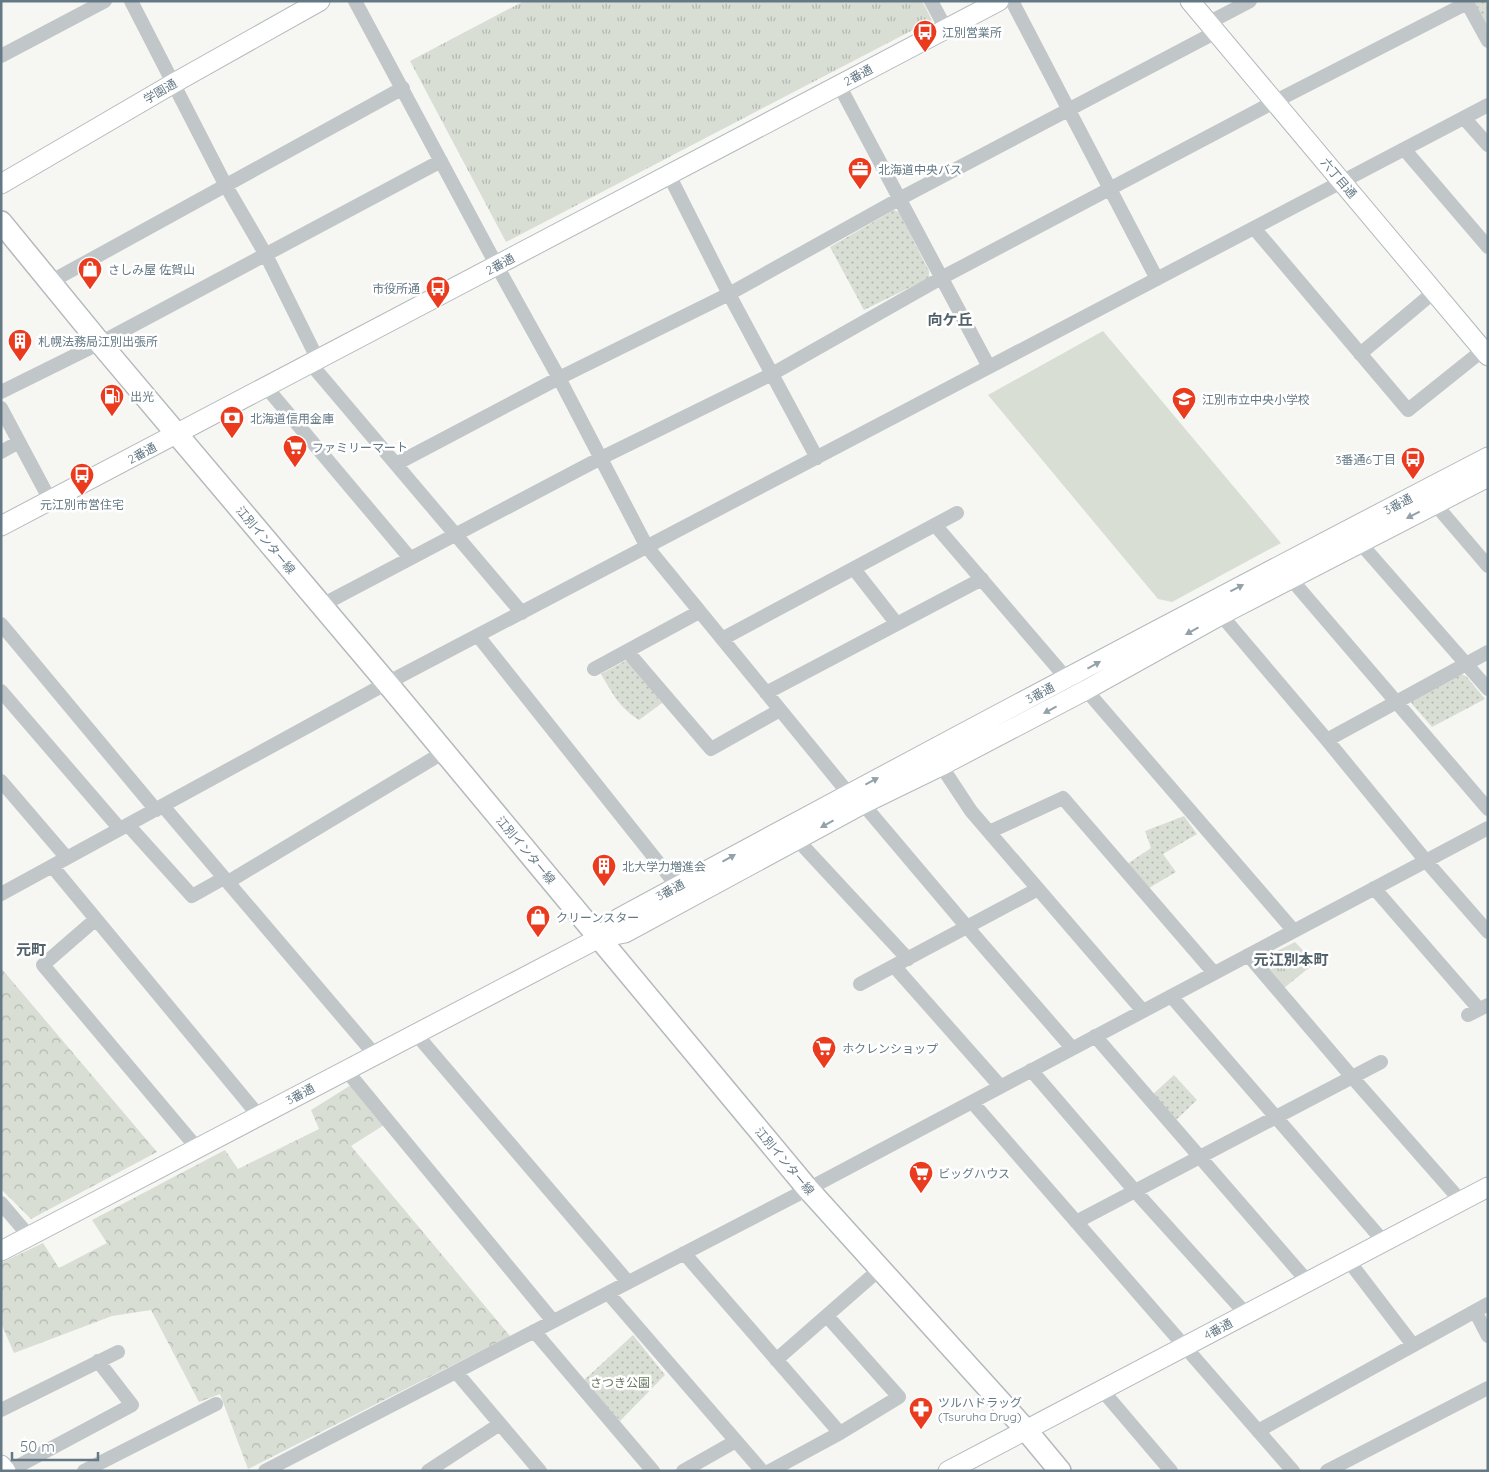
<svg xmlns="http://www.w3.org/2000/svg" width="1489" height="1472" viewBox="0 0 1489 1472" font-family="Quicksand,'Noto Sans JP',sans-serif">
  <defs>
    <pattern id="grass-tufts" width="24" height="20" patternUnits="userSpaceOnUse" patternTransform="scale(1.25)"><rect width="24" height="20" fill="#d8ded4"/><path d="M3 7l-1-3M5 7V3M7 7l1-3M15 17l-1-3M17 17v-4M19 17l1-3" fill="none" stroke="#b3b9b2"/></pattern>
    <pattern id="forest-crowns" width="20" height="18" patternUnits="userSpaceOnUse" patternTransform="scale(1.25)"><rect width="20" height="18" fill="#d8ded4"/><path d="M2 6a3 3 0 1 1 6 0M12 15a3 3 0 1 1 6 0" fill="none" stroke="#b3b9b2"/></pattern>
    <pattern id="park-dots" width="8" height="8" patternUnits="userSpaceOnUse" patternTransform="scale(1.25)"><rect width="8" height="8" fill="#d8ded4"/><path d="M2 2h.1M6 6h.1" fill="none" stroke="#b3b9b2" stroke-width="1.8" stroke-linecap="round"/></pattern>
  </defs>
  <rect width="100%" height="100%" fill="#f6f6f3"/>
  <!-- grass -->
  <path fill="url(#grass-tufts)" d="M524,1h398l10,19 -426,222 -96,-181z
    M1295,942l20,21 -31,25 -20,-22 3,-10z"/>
  <!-- forest -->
  <path fill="url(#forest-crowns)" d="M1,968l156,184 -126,67 -30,-30z
    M351,1085l33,40 -33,21 159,190 -262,133 -28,-75 -21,8 -48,-92 -39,6 -98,37 -13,-30v-60l42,-20 16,25 48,-25 -15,-23 133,-70 13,19 81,-40 -8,-19z"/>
  <!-- park -->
  <path fill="url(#park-dots)" d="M1473,1h15v28z
    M894,210l5,2 30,59v7l-65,32 -34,-63z
    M625,661l5,1 32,41 -23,17c-21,-14 -25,-24 -38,-46z
    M1459,673l7,3 19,23 -53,28 -21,-24 2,-5z
    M1184,816l13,18 -34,20 13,18 -27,16 -22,-24 24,-16 -6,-17z
    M1174,1075l23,25 -21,20 -24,-25z
    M633,1335l32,40 -45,46 -37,-40z"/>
  <!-- pitch -->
  <path fill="#d8ded4" d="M1103,331l178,212 -109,59 -14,-3 -170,-204z"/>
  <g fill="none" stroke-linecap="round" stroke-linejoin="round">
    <defs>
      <path id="secondary" d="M1190,1l298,355
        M1,184l173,-101 146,-82
        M1,526l998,-525
        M599,938l20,-20c288,-156 578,-310 869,-461
        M1,1251l598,-313 26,-5 238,-129 78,-38 145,-76 135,-75 267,-138
        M1,1465l5,6
        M948,1471l540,-284"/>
      <path id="primary" d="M1,222l99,121 287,340 421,506 218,241 34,41"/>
    </defs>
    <!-- secondary casing -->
    <use href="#secondary" stroke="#b3babd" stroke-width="21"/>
    <!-- primary casing -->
    <use href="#primary" stroke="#b4b9bc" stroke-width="24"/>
    <!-- street -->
    <path stroke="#c1c6c9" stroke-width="14" d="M131,1l95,185 40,69 52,105
      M355,1l142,265 62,112 88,169 202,247
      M931,1l15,28
      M1012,1l145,278
      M1466,1l22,40
      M1208,23l42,-22
      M1,56l104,-55
      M839,85l150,282
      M1464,118l24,27
      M1404,149l84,98
      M669,175l60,119 88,164
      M1254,228l154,182 80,-64
      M50,282l353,-194
      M1360,354l74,-62
      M310,363l212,250
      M266,387l144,171
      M1,392l99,-49 341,-182
      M1,408l49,92
      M1,452l18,-10
      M396,464l163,-86 170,-84 172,-96 315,-166
      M1429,497l59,69
      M935,525l132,154
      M1354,536l134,153
      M854,569l43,55
      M1291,579l197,230
      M322,605l279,-147 171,-84 171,-97 331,-175 193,-99
      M1216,609l111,131 99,121 62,71
      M1,624l155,186
      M478,636l199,250
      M722,639l235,-126
      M627,651l84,98 69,-39
      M594,669l105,-57
      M1080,683l214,248
      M1,691l119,138
      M766,693l216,-114
      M1327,740l161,-88
      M936,758l35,53 172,200
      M1,781l66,77
      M863,804l104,123 105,121
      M163,806l212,249
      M128,825l64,71 32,-18
      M989,832l74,-34 151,175
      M791,833l117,126
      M52,866l207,250
      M228,882l216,-130
      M1374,888l105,121
      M1,894l386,-211 1101,-578
      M96,919l-53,46 154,183
      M1248,955l104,122 109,124
      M894,966l106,120
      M860,984l178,-95
      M1171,996l213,246
      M1468,1015l20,-10
      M416,1034l212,248
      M1095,1036l213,246
      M346,1070l207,251
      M1031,1070l104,121 111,123
      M972,1102l321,369
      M1,1203l28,33
      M1076,1222l305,-160
      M684,1253l156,180
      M1348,1260l65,85
      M608,1293l154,178
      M1475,1311l13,25
      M534,1331l119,140
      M776,1360l104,-91
      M456,1372l84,99
      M1102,1390l69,81
      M1,1410l117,-58
      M1258,1431l230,-127
      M9,1471l123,-66 -34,-44
      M84,1471l132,-67
      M265,1471l543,-282 680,-361
      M428,1471l72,-47
      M683,1471l53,-30
      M770,1471l70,-38 59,-36 -72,-81
      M1327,1471l161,-83"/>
    <!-- secondary -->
    <use href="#secondary" stroke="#fff" stroke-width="19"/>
    <!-- primary -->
    <use href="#primary" stroke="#fff" stroke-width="21"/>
  </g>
  <!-- one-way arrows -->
  <defs><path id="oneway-solid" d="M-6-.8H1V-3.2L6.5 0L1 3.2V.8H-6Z" transform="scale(1.25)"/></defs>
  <g fill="#92a1aa">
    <use href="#oneway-solid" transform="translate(1413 515) rotate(153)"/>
    <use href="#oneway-solid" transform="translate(1237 588) rotate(-27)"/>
    <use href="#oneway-solid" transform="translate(1192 631) rotate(151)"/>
    <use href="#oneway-solid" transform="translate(1094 665) rotate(-29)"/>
    <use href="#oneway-solid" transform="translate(1050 710) rotate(152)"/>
    <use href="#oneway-solid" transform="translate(872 781) rotate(-28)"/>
    <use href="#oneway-solid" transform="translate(827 824) rotate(151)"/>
    <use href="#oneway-solid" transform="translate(729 858) rotate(-29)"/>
  </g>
  <!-- icons -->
  <defs>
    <symbol id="bus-pin" viewBox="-11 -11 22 30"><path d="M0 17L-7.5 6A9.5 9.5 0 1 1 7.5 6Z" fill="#ea3b1f" stroke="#fff"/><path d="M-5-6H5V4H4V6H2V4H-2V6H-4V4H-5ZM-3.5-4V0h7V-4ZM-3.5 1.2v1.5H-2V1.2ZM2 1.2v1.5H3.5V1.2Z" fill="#fff"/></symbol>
    <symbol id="office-pin" viewBox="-11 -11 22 30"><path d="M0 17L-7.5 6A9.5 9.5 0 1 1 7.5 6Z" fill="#ea3b1f" stroke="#fff"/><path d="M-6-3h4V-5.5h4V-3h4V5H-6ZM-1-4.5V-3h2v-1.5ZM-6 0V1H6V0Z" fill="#fff"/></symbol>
    <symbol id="shop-pin" viewBox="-11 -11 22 30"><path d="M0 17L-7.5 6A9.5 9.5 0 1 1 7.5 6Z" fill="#ea3b1f" stroke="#fff"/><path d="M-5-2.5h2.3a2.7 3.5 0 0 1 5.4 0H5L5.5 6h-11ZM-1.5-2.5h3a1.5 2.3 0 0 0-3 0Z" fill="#fff"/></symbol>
    <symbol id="building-pin" viewBox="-11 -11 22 30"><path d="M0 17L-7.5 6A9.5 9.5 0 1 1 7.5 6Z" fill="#ea3b1f" stroke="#fff"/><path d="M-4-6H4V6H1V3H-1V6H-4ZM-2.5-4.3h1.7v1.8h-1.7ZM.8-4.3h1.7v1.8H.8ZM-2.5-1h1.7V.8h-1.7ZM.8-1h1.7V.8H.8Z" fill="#fff"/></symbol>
    <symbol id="fuel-pin" viewBox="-11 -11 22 30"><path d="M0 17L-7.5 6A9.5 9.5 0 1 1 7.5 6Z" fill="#ea3b1f" stroke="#fff"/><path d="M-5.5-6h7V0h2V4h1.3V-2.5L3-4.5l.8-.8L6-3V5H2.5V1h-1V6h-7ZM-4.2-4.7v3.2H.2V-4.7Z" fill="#fff"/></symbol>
    <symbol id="school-pin" viewBox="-11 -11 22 30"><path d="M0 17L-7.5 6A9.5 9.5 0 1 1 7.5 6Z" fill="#ea3b1f" stroke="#fff"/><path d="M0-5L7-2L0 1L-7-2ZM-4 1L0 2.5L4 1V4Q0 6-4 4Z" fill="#fff"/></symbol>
    <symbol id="bank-pin" viewBox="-11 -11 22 30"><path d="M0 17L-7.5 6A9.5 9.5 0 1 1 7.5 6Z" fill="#ea3b1f" stroke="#fff"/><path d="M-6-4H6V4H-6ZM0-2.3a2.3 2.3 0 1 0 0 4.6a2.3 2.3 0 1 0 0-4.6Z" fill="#fff"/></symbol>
    <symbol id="supermarket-pin" viewBox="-11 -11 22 30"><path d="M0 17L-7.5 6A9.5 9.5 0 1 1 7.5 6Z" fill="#ea3b1f" stroke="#fff"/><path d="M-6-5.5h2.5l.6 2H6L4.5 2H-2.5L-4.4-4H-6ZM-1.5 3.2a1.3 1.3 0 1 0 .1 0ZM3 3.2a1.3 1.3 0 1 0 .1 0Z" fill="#fff"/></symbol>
    <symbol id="pharmacy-pin" viewBox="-11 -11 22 30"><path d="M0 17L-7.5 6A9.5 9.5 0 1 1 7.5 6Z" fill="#ea3b1f" stroke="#fff"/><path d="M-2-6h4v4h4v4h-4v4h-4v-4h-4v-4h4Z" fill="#fff"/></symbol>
  </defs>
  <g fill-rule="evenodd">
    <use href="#bus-pin" x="911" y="18" width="28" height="38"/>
    <use href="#office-pin" x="846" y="155" width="28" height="38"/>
    <use href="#shop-pin" x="76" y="255" width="28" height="38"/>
    <use href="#bus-pin" x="424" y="274" width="28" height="38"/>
    <use href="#building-pin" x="6" y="327" width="28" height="38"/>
    <use href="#fuel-pin" x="98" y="382" width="28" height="38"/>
    <use href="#school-pin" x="1170" y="385" width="28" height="38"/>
    <use href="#bank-pin" x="218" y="404" width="28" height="38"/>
    <use href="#supermarket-pin" x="281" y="433" width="28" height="38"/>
    <use href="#bus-pin" x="1399" y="445" width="28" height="38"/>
    <use href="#bus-pin" x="68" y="461" width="28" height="38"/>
    <use href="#building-pin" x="590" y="852" width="28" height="38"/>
    <use href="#shop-pin" x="524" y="903" width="28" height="38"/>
    <use href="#supermarket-pin" x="810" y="1034" width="28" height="38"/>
    <use href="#supermarket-pin" x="907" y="1159" width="28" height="38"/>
    <use href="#pharmacy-pin" x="907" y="1395" width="28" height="38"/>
  </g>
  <g text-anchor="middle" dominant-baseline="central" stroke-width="5" stroke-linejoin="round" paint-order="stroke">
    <!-- poi labels -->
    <g font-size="12" fill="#647985" stroke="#fff" text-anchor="start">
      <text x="942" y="32">江別営業所</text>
      <text x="878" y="169">北海道中央バス</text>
      <text x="108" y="269">さしみ屋 佐賀山</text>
      <text x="420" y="288" text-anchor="end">市役所通</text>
      <text x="38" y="341">札幌法務局江別出張所</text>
      <text x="130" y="396">出光</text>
      <text x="1202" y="399">江別市立中央小学校</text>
      <text x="250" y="418">北海道信用金庫</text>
      <text x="312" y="447">ファミリーマート</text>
      <text x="1396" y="459" text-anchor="end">3番通6丁目</text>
      <text x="82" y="504" text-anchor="middle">元江別市営住宅</text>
      <text x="622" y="866">北大学力増進会</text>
      <text x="556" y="917">クリーンスター</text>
      <text x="842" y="1048">ホクレンショップ</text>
      <text x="938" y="1173">ビッグハウス</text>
      <text x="938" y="1402">ツルハドラッグ<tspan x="938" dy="14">(Tsuruha Drug)</tspan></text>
    </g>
    <!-- street labels -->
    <g font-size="12" fill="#647985" stroke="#fff">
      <text transform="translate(858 75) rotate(-28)">2番通</text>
      <text transform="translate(160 91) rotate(-30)">学園通</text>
      <text transform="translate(1339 178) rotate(50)">六丁目通</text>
      <text transform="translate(500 264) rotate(-28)">2番通</text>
      <text transform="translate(142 453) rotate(-28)">2番通</text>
      <text transform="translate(1398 504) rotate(-27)">3番通</text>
      <text transform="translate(266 540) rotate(50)">江別インター線</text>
      <text transform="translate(1040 693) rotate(-27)">3番通</text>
      <text transform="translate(526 850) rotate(50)">江別インター線</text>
      <text transform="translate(670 890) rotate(-28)">3番通</text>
      <text transform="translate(300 1094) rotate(-28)">3番通</text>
      <text transform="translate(785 1161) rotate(50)">江別インター線</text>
      <text transform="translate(1218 1329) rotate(-28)">4番通</text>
    </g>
    <!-- park labels -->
    <g font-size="12" fill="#66775f" stroke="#fff">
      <text x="620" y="1382">さつき公園</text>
    </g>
    <!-- quarter labels -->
    <g font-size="15" font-weight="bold" fill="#52626a" stroke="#fff">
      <text x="950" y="319">向ケ丘</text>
      <text x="31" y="949">元町</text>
      <text x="1291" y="959">元江別本町</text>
    </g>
  </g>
  <!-- border -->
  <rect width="1489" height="1472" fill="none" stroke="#647985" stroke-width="5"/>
  <!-- scale -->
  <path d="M12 1452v8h86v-8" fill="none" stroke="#647985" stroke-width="2.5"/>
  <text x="20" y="1452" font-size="15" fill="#647985" stroke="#ffffff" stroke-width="4" paint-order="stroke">50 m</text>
</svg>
